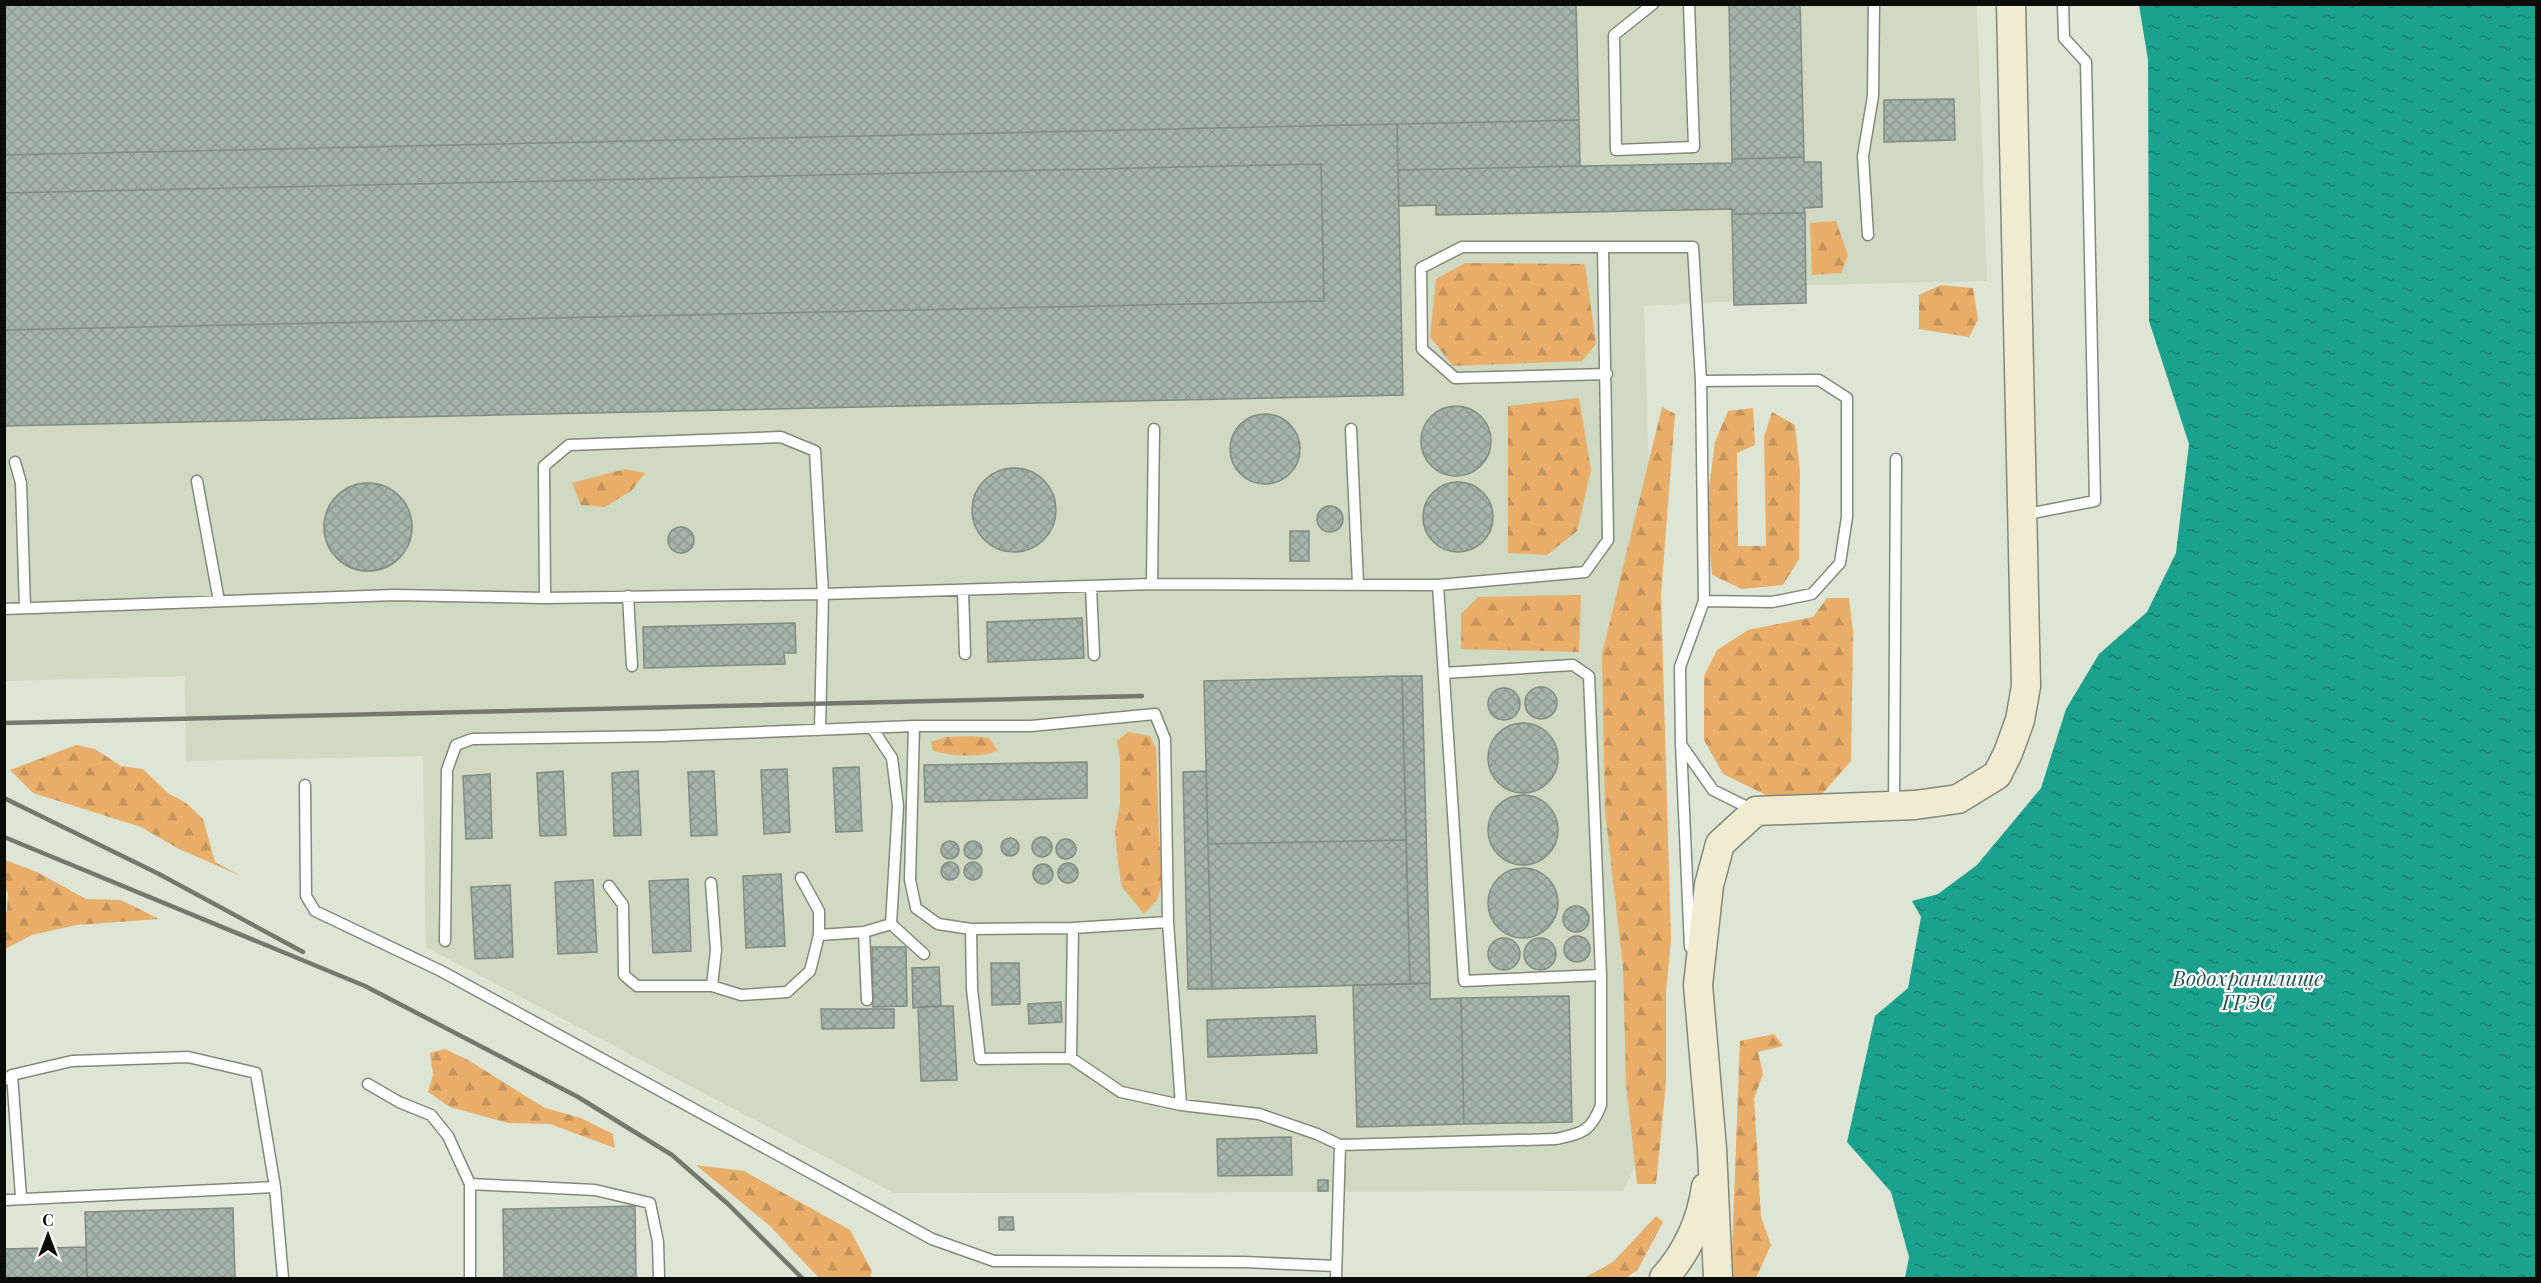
<svg xmlns="http://www.w3.org/2000/svg" width="2541" height="1283" viewBox="0 0 2541 1283" font-family="'Playfair Display',serif">
  <defs>
    <pattern id="forest-firs" width="22" height="20" patternUnits="userSpaceOnUse" patternTransform="scale(1.5)"><rect width="22" height="20" fill="#e8ae6a"/><path d="M5 1l3.5 6h-7zM16 11l3.5 6h-7z" fill="#c6945a"/></pattern>
    <pattern id="water-ripples" width="26" height="14" patternUnits="userSpaceOnUse" patternTransform="scale(1.5)"><rect width="26" height="14" fill="#1ba28f"/><path d="M2 4q2-2 4 0t4 0M15 11q2-2 4 0t4 0" fill="none" stroke="#168273"/></pattern>
    <pattern id="building-cross-hatch" width="8" height="8" patternUnits="userSpaceOnUse" patternTransform="scale(1.5)"><rect width="8" height="8" fill="#a5b4a8"/><path d="M0 0l8 8M0 8l8-8" fill="none" stroke="#8d9a8f"/></pattern>
  </defs>
  <rect width="100%" height="100%" fill="#dee5d5"/>
  <!-- built -->
  <path fill="#d0d9c2" d="M4,5h1973l10,276 -180,4 -1,18 -72,2 -1,-4 -89,5 8,269 -12,581 -17,35 -729,2 -468,-246 -3,-191 -237,5 -1,-85 -180,5z"/>
  <!-- forest -->
  <path fill="url(#forest-firs)" d="M1836,221l12,35 -7,17 -29,2 -2,-52z
    M1465,263l120,1 11,80 -14,17 -129,5 -23,-29 6,-58z
    M1941,285l32,3 5,32 -9,17 -50,-8v-34z
    M1579,398l12,72 -14,61 -30,24 -39,-2v-147z
    M1662,407l13,7 -14,181 10,345 -5,53v90l-10,101h-19l-11,-101 -3,-116 -18,-156 -3,-157z
    M1753,408l2,37 -18,8 1,93h28l-2,-109 8,-25 23,13 5,46 -1,88 -16,26 -41,4 -30,-14 -6,-65 9,-68 13,-31z
    M625,469l20,4 -14,18 -26,16 -24,-2 -9,-22z
    M1581,595l-2,57 -118,-3v-35l17,-17z
    M1827,598h22l4,34 -2,129 -29,33 -52,3 -47,-23 -19,-34v-64l13,-26 31,-20 65,-13z
    M1128,732l22,4 6,12 3,90 4,42 -6,20 -13,14 -22,-27 -4,-24 -3,-32 5,-26v-47l-3,-17z
    M972,736l17,2 9,13c-20,7 -45,5 -65,0l-2,-9 15,-5z
    M76,745l19,4 26,17 22,3 25,24 18,10 17,16 12,43 26,14 -62,-27 -38,-22 -108,-34 -23,-23z
    M5,860l32,12 49,27 35,1 38,19 -83,6 -44,10 -27,14v-36l2,-2 1,-19 -3,-1z
    M1774,1034l9,12 -25,6 5,22 -9,24 7,119 10,28 -15,33h-25l9,-237z
    M445,1049l23,11 77,48 36,10 32,16 2,14 -65,-24 -42,-1 -58,-16 -22,-15 5,-17 -3,-22z
    M696,1165l48,6 106,59 22,41 -2,7h-51l-49,-52z
    M1656,1216l7,6 -26,49 -12,7h-41l29,-16z"/>
  <!-- water -->
  <path fill="url(#water-ripples)" d="M2139,5h397v1273h-631l4,-21 -18,-65 -44,-50 28,-126 33,-28 13,-71 -9,-16 26,-7 39,-29 64,-77 25,-79 33,-55 48,-42 29,-59 13,-109 -40,-123 -1,-261z"/>
  <!-- building -->
  <path fill="url(#building-cross-hatch)" stroke="#7f8d82" stroke-width="1.5" d="M4,4h1572l3,116 -1575,35z
    M1729,4h71l4,153 -72,2z
    M1954,99l1,41 -71,2v-42z
    M1579,120l1,46 -182,4 -1,-46z
    M1397,124l6,271 -1399,31v-96l1320,-29 -3,-137 -1317,29v-38z
    M1804,157v5h17l1,45 -18,1 1,5 -73,1v-5l-296,6v-10l-37,1 -1,-36 334,-7v-4z
    M1321,164l3,137 -1320,29v-137z
    M1805,213l1,90 -72,2 -2,-91z
    M1421 441a35 35 0 1 1 70 0a35 35 0 1 1-70 0Z
    M1230 449a35 35 0 1 1 70 0a35 35 0 1 1-70 0Z
    M972 510a42 42 0 1 1 84 0a42 42 0 1 1-84 0Z
    M1423 517a35 35 0 1 1 70 0a35 35 0 1 1-70 0Z
    M324 527a44 44 0 1 1 88 0a44 44 0 1 1-88 0Z
    M1317 519a13 13 0 1 1 26 0a13 13 0 1 1-26 0Z
    M668 540a13 13 0 1 1 26 0a13 13 0 1 1-26 0Z
    M1290,531h19v30h-19z
    M1082,618l2,40 -96,4 -1,-40z
    M795,623l1,30h-12l1,11 -141,4 -1,-41z
    M1402,676h20l8,307 -20,1z
    M1402,676l4,164 -198,4 -4,-163z
    M1525 703a16 16 0 1 1 32 0a16 16 0 1 1-32 0Z
    M1488 704a16 16 0 1 1 32 0a16 16 0 1 1-32 0Z
    M1488 758a35 35 0 1 1 70 0a35 35 0 1 1-70 0Z
    M1087,762v36l-162,4 -1,-37z
    M859,767l3,64 -26,1 -3,-64z
    M787,769l3,63 -26,2 -3,-64z
    M563,771l3,64 -26,1 -3,-63z
    M638,771l3,64 -27,1 -2,-63z
    M714,771l3,64 -26,1 -3,-64z
    M1206,771l6,218h-24l-5,-217z
    M490,774l2,64 -26,1 -3,-63z
    M1488 830a35 35 0 1 1 70 0a35 35 0 1 1-70 0Z
    M1032 847a10 10 0 1 1 20 0a10 10 0 1 1-20 0Z
    M1001 847a9 9 0 1 1 18 0a9 9 0 1 1-18 0Z
    M1056 849a10 10 0 1 1 20 0a10 10 0 1 1-20 0Z
    M1406,840l4,144 -198,5 -4,-145z
    M964 850a9 9 0 1 1 18 0a9 9 0 1 1-18 0Z
    M941 850a9 9 0 1 1 18 0a9 9 0 1 1-18 0Z
    M941 871a9 9 0 1 1 18 0a9 9 0 1 1-18 0Z
    M964 871a9 9 0 1 1 18 0a9 9 0 1 1-18 0Z
    M1058 873a10 10 0 1 1 20 0a10 10 0 1 1-20 0Z
    M1033 874a10 10 0 1 1 20 0a10 10 0 1 1-20 0Z
    M1488 903a35 35 0 1 1 70 0a35 35 0 1 1-70 0Z
    M781,874l4,72 -39,2 -3,-72z
    M688,879l3,72 -38,2 -4,-72z
    M593,880l4,72 -39,2 -3,-72z
    M510,885l3,72 -38,2 -4,-72z
    M1563 919a13 13 0 1 1 26 0a13 13 0 1 1-26 0Z
    M1564 949a13 13 0 1 1 26 0a13 13 0 1 1-26 0Z
    M1524 954a16 16 0 1 1 32 0a16 16 0 1 1-32 0Z
    M1488 954a16 16 0 1 1 32 0a16 16 0 1 1-32 0Z
    M872,947h34l1,59 -34,1z
    M991,963h28l1,41 -28,1z
    M939,967l2,39 -28,2 -1,-40z
    M1430,983v16l31,-1 3,126 -107,3 -4,-142z
    M1569,996l3,126 -108,2 -3,-126z
    M1061,1002l1,20 -33,2 -1,-20z
    M941,1006h12l4,74 -36,1 -3,-74z
    M821,1009h73v19l-72,1z
    M1315,1016l2,37 -109,4 -1,-37z
    M1291,1137l1,38 -74,1 -1,-37z
    M1318,1180h10v11h-10z
    M635,1206l1,72h-132l-1,-69z
    M233,1208l2,70h-148l-2,-66z
    M999,1217h14l1,13h-15z
    M86,1247l1,31h-83v-29z"/>
  <g fill="none" stroke-linecap="round" stroke-linejoin="round">
    <defs>
      <path id="lane" d="M1653,4l-39,31 2,115 78,-3 -5,-143
        M1868,235l-5,-79 10,-60 1,-92
        M1607,374l-152,4 -33,-29 -1,-81 41,-21h231l8,134
        M1351,429l7,155
        M15,462l6,21 4,125
        M197,481l22,120
        M2022,515l73,-14 -9,-439 -22,-24 -1,-34
        M1152,584l2,-155
        M1438,585l26,396 137,-6
        M1091,586l3,69
        M963,590l2,64
        M628,596l4,70
        M545,598l-1,-132 25,-21 212,-8 34,14 8,143 -3,136
        M4,609l391,-14 150,3 278,-4 329,-10 286,1 147,-13 23,-32 -5,-293
        M914,726l-4,154 6,28 22,16 33,5 102,-1 95,-6
        M1682,746l31,44 40,20
        M305,785l1,111 9,15 126,60 491,268 62,22 250,1 92,4
        M1894,806l2,-347
        M711,883l5,67 -4,36
        M609,886l14,19 1,70 13,11h75l29,9 46,-3 23,-21 9,-36v-24l-18,-33
        M891,924l33,30
        M971,929l1,60 8,70 91,-1 50,34 60,13 78,9 58,20 23,11 216,-6c26,-6 35,-7 45,-34v-130l-12,-299 -16,-11 -129,8
        M864,932l3,68
        M819,935l45,-3 27,-8 7,-118 -6,-48 -20,-30
        M445,941l2,-171 9,-25 16,-6 189,-3 253,-10h117l124,-12 10,25 3,183 13,183
        M1690,947l-9,-203 -1,-77 24,-66 -3,-220 118,-1 28,18v119l-7,46 -28,31 -40,8 -68,-1
        M1071,1058l2,-130
        M12,1075l9,122
        M4,1080l8,-5 60,-14 116,-4 68,16 19,114 8,91
        M368,1084l31,18 32,13 17,21 22,48v94
        M470,1184l125,6 55,13 8,39 1,36
        M4,1200l271,-13
        M1336,1278l4,-133"/>
      <path id="secondary" d="M1664,1278c23,-26 37,-56 42,-91
        M1718,1278l-6,-129 -14,-164 11,-100 11,-41 36,-33 159,-6 43,-6 39,-24 11,-22 12,-33 6,-34 -15,-682"/>
    </defs>
    <!-- lane casing -->
    <use href="#lane" stroke="#83897a" stroke-width="13"/>
    <!-- secondary casing -->
    <use href="#secondary" stroke="#83897a" stroke-width="31"/>
    <!-- lane -->
    <use href="#lane" stroke="#fff" stroke-width="10"/>
    <!-- secondary -->
    <use href="#secondary" stroke="#f1ebd1" stroke-width="28"/>
    <!-- rail -->
    <path stroke="#74796e" stroke-width="4.5" d="M4,723l1138,-27
      M4,798l155,76 144,78
      M4,837l361,149 213,111 94,58 56,49 74,74"/>
  </g>
  <g text-anchor="middle" dominant-baseline="central" stroke-width="4.5" stroke-linejoin="round" paint-order="stroke">
    <!-- water labels -->
    <g font-size="21" font-style="italic" fill="#25574e" stroke="#fff">
      <text x="2248" y="977">Водохранилище<tspan x="2248" dy="24">ГРЭС</tspan></text>
    </g>
  </g>
  <!-- border -->
  <rect width="2541" height="1283" fill="none" stroke="#0a0c07" stroke-width="12"/>
  <!-- north arrow -->
  <g transform="translate(48 1235)" stroke="#ffffff" stroke-width="4.5" paint-order="stroke">
  <path d="M0-4.5L10 22L0 15L-10 22Z" fill="#0a0c07"/>
  <text y="-9" font-size="16" font-weight="bold" text-anchor="middle" fill="#0a0c07">С</text>
  </g>
</svg>
